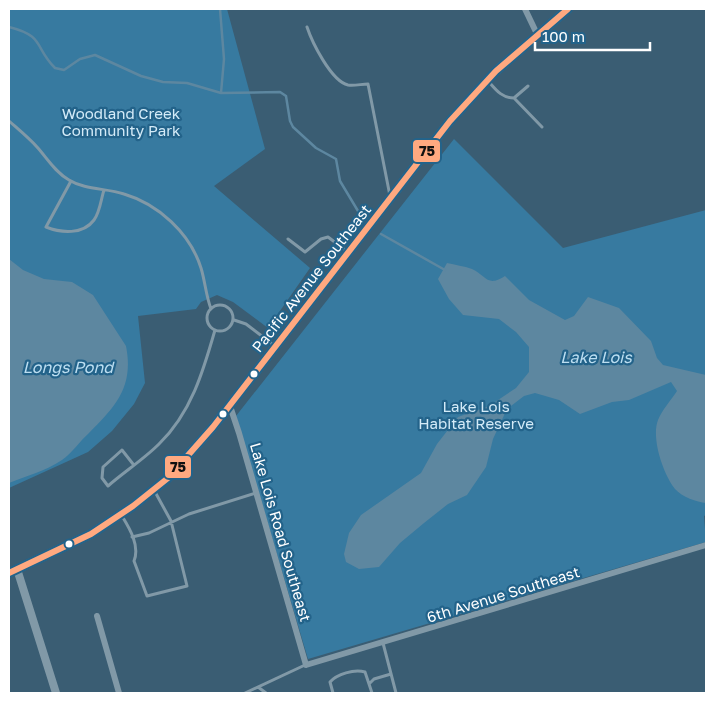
<svg xmlns="http://www.w3.org/2000/svg" width="715" height="702" viewBox="0 0 715 702" font-family="'Golos Text',sans-serif">
  <rect width="100%" height="100%" fill="#3a5d73"/>
  <!-- green -->
  <path fill="#377aa0" d="M9,9h218l38,140 -51,37 96,82 -42,60 -35,-26 -16,-7 -16,7 -5,7 -58,7 7,67 -11,21 -22,27 -24,21 -79,36z
    M454,139l109,109 143,-38v305l-2,1 2,26 -398,117 -72,-243z"/>
  <!-- water -->
  <path fill="#5d87a0" d="M9,259l14,11 21,9 28,3 21,13 33,51c8,41 -10,60 -37,87 -9,8 -17,20 -27,27 -16,11 -36,16 -53,23z
    M447,263c8,2 17,3 25,6 14,6 15,19 33,7l24,24 36,20 9,-4 14,-19 31,11 32,33 6,17 6,7 43,10v128c-9,-1 -24,-6 -31,-14 -12,-15 -24,-51 -17,-69 4,-10 13,-20 19,-29l-6,-9 -42,18 -17,2 -32,12 -21,-14 -24,-7 -11,3 -17,13 -14,30 -7,28 -19,28 -19,9 -24,19 -24,20 -21,24 -20,2 -13,-7 -2,-8 5,-21 12,-18 60,-42 16,-29 21,-27 31,-11 27,-18 13,-16v-25l-13,-15 -17,-13 -36,-4 -14,-16 -11,-20z"/>
  <g fill="none" stroke-linecap="round" stroke-linejoin="round">
    <!-- stream -->
    <path stroke="#5d87a0" stroke-width="2.5" d="M220,9l4,50 -3,34
      M9,27c36,9 25,20 46,41l9,2 16,-11 15,-4 46,21 22,6 24,1 34,10 59,-1 6,4 4,25 3,6 23,21 20,11 4,22 18,30
      M381,234l64,36"/>
    <!-- service -->
    <path stroke="#8199a7" stroke-width="3" d="M307,27c5,15 24,54 41,58 6,1 14,-1 20,-1l22,112
      M489,82c7,8 13,16 25,16l14,-12
      M514,98l28,29
      M9,121c9,8 20,17 28,26 10,11 18,25 32,33 16,10 37,8 55,14 34,10 66,39 77,74 4,13 5,28 10,41
      M71,181l-25,46c15,6 37,8 48,-7 6,-8 7,-21 10,-30
      M288,239l17,13 16,-13 7,-2 20,15
      M207 318a13 13 0 1 1 26 0a13 13 0 1 1-26 0Z
      M234,320l12,4 29,22
      M133,464l-11,-14 -19,17 -1,11 6,8c16,-14 36,-27 51,-42 32,-31 44,-72 56,-114
      M122,516c8,13 18,30 12,45l13,35 40,-10 -16,-65 -17,-31
      M132,537l17,-4 40,-19 67,-21
      M383,643l13,50
      M258,687l8,6
      M245,693l60,-28
      M333,693l-3,-11c7,-8 24,-13 35,-10l4,12
      M372,693l-3,-9 5,-5 17,-5"/>
    <!-- minor -->
    <path stroke="#8199a7" stroke-width="6" d="M525,9l12,25
      M230,406l9,27 67,232 400,-120
      M97,616l22,77"/>
    <!-- tertiary -->
    <path stroke="#8199a7" stroke-width="8" d="M17,569l39,124"/>
    <!-- secondary -->
    <path stroke="#899eac" stroke-width="9" d="M9,573l82,-39 42,-28 35,-28 45,-51 237,-306 46,-50 72,-62"/>
    <defs>
      <path id="bus-1" d="M9,573l82,-39 42,-28 35,-28 45,-51 237,-306 46,-50 72,-62"/>
    </defs>
    <!-- bus-1 casing -->
    <use href="#bus-1" stroke="#23638a" stroke-width="10"/>
    <!-- bus-1 -->
    <use href="#bus-1" stroke="#ffa980" stroke-width="6"/>
  </g>
  <!-- markers -->
  <g fill="#fff" stroke="#23638a" stroke-width="2">
    <circle cx="254" cy="374" r="4.5"/>
    <circle cx="223" cy="414" r="4.5"/>
    <circle cx="69" cy="544" r="4.5"/>
  </g>
  <g text-anchor="middle" dominant-baseline="central" stroke-width="4.5" stroke-linejoin="round" paint-order="stroke">
    <!-- park labels -->
    <g font-size="15" fill="#d4ebf8" stroke="#23638a">
      <text x="121" y="113">Woodland Creek<tspan x="121" dy="17">Community Park</tspan></text>
      <text x="476" y="406">Lake Lois<tspan x="476" dy="17">Habitat Reserve</tspan></text>
    </g>
    <!-- street labels -->
    <g font-size="15" fill="#fff" stroke="#23638a">
      <text transform="translate(311 278) rotate(-52)">Pacific Avenue Southeast</text>
      <text transform="translate(281 532) rotate(74)">Lake Lois Road Southeast</text>
      <text transform="translate(503 594) rotate(-17)">6th Avenue Southeast</text>
    </g>
    <!-- water labels -->
    <g font-size="16" font-style="italic" fill="#bcdef1" stroke="#23638a">
      <text x="596" y="357">Lake Lois</text>
      <text x="68" y="367">Longs Pond</text>
    </g>
  </g>
  <g stroke="#23638a" stroke-width="2">
    <rect x="412" y="139" width="29" height="24" rx="5" fill="#ffa980"/>
    <rect x="164" y="455" width="28" height="24" rx="5" fill="#ffa980"/>
  </g>
  <g font-size="14" text-anchor="middle" font-weight="bold" fill="#111">
    <text x="427" y="156">75</text>
    <text x="178" y="472">75</text>
  </g>
  <!-- border -->
  <rect width="715" height="702" fill="none" stroke="#ffffff" stroke-width="20"/>
  <!-- scale -->
  <path d="M535 42v8h115v-8" fill="none" stroke="#ffffff" stroke-width="2.5"/>
  <text x="542" y="42" font-size="15" fill="#ffffff" stroke="#23638a" stroke-width="4" paint-order="stroke">100 m</text>
</svg>
